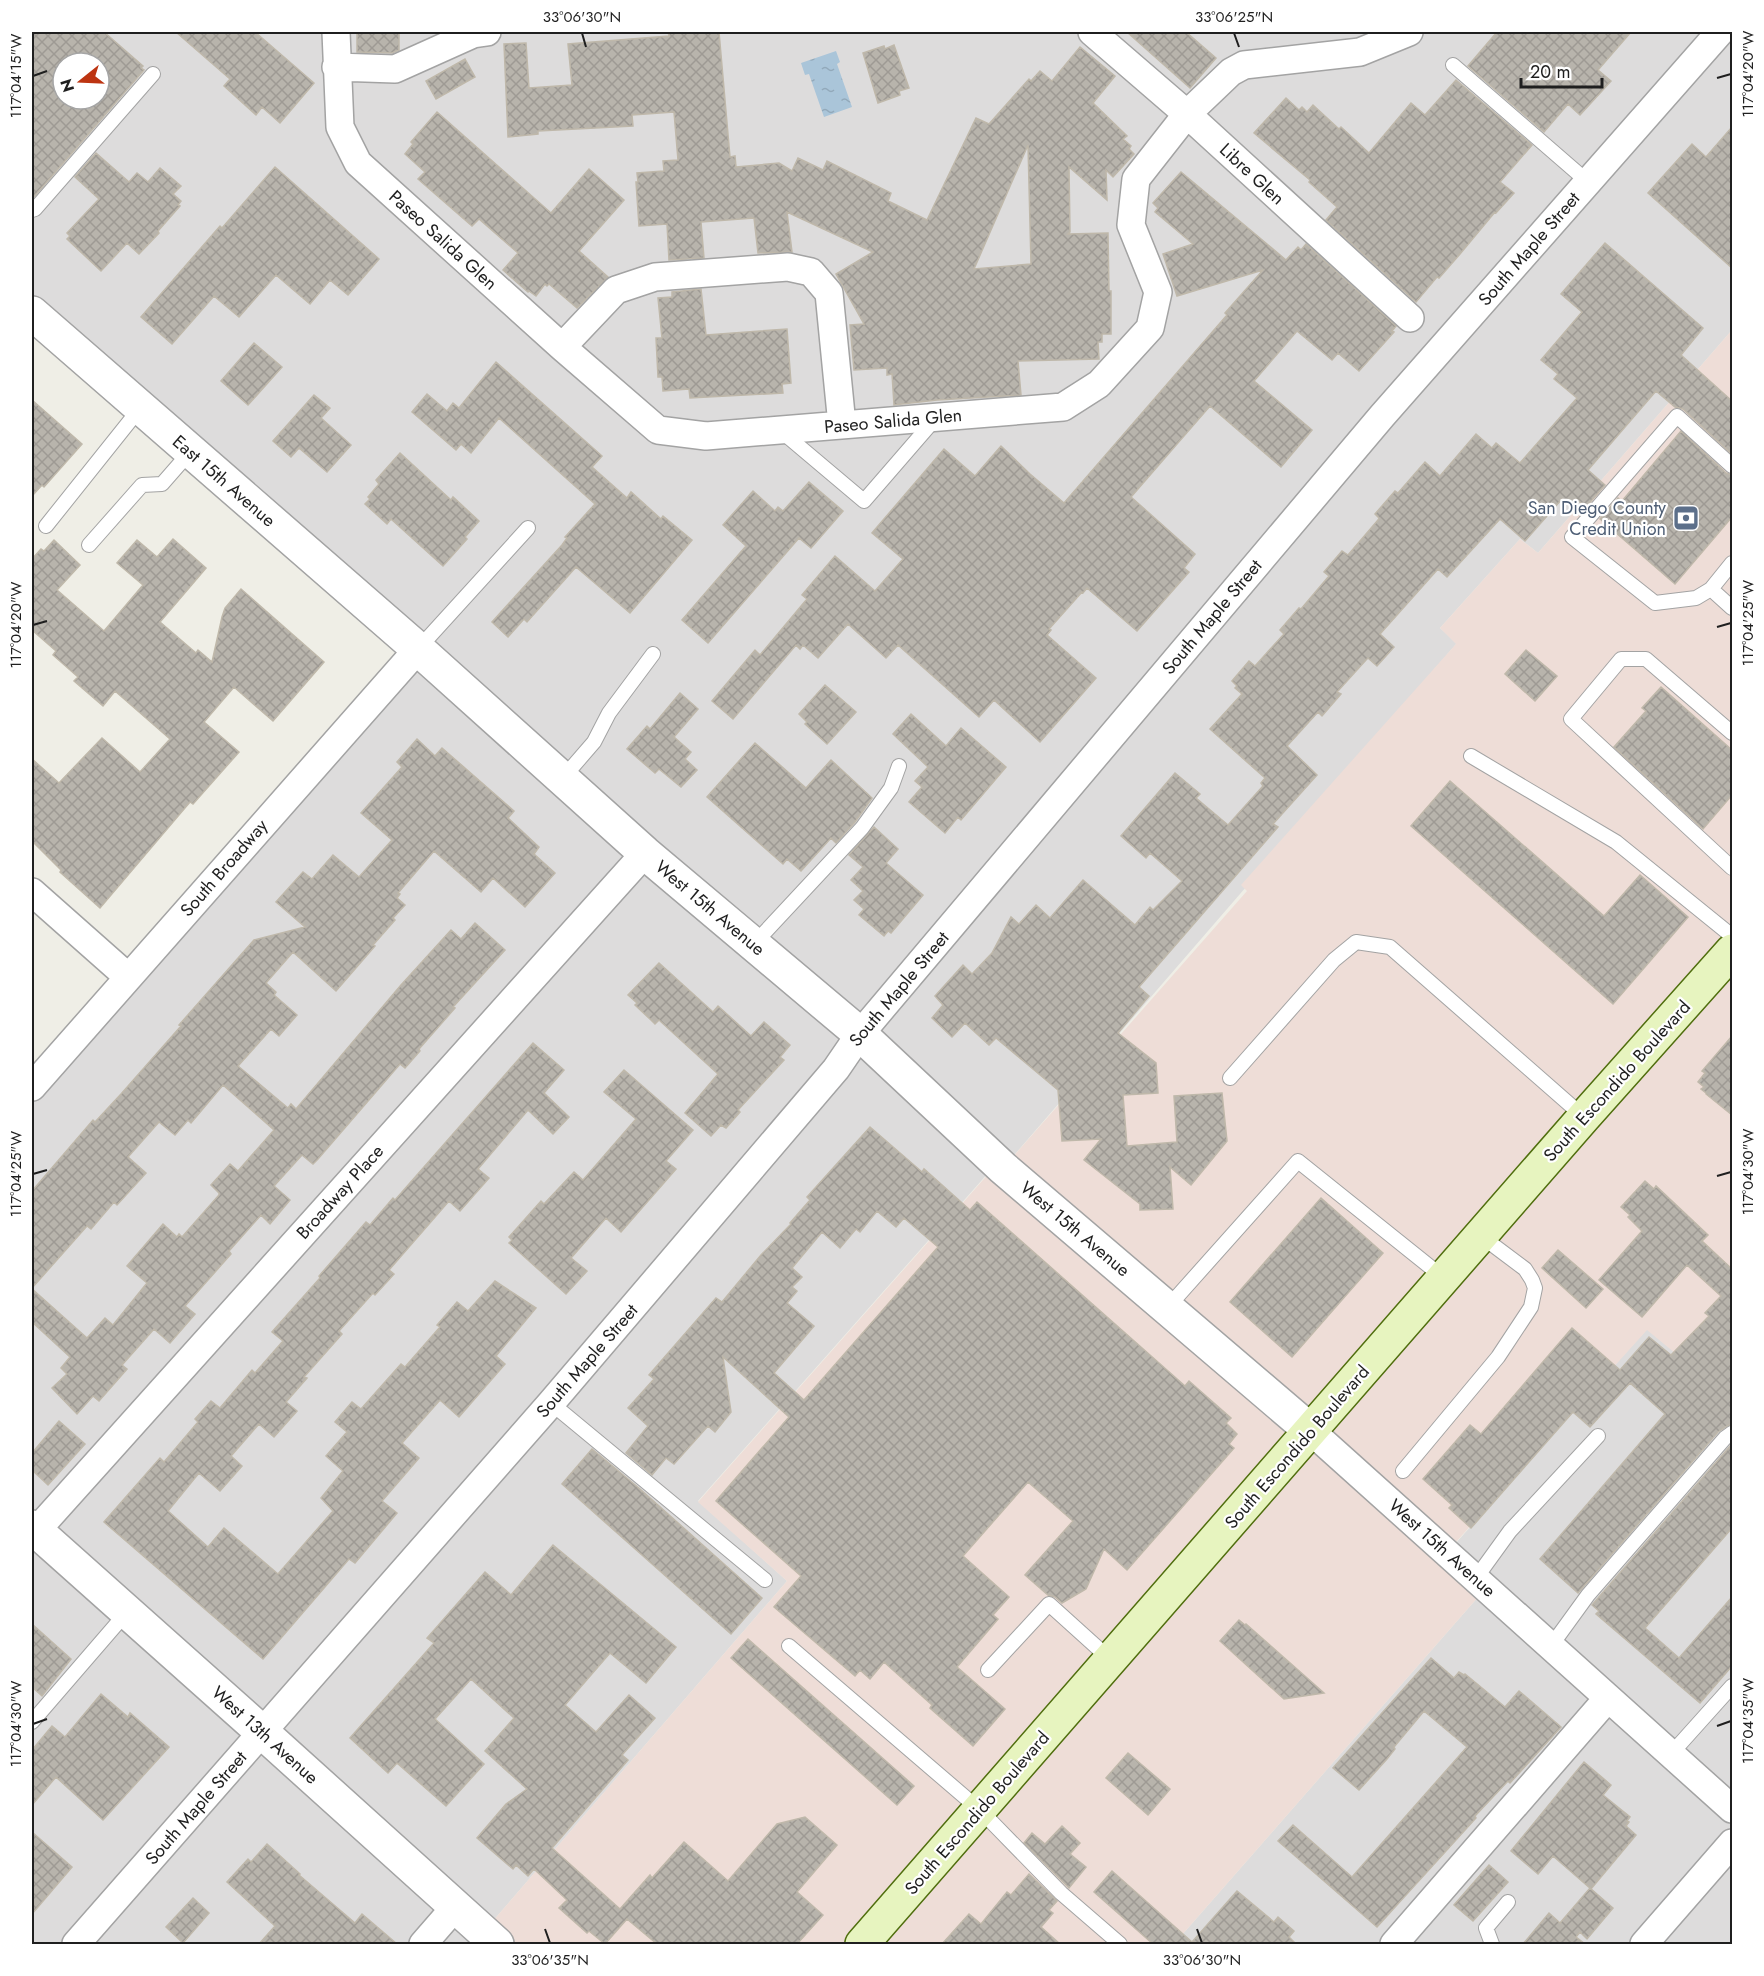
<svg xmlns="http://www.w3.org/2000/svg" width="1764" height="1976" viewBox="0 0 1764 1976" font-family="Jost,sans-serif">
  <defs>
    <pattern id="water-ripples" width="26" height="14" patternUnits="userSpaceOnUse" patternTransform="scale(1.5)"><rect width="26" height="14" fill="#aac5d9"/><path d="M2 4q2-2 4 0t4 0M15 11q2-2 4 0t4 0" fill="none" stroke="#92a9ba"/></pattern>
    <pattern id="building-cross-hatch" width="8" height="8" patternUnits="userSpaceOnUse" patternTransform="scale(1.5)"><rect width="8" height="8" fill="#b8b4ac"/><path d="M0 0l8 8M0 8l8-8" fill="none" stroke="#9e9a94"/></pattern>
  </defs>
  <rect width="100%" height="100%" fill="#efeee6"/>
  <!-- residential -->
  <path fill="#dddcdc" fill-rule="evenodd" d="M32,32h1700v298l-194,223 -18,-14 -80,89 17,15 -454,525 -6,-5 -299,338 89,80 -314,363h-441v-857l385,-438 -385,-336zM63,63h36v36h-36z
    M1732,1265v679h-558l312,-356 -39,-35 200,-224 17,14z"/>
  <!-- commercial -->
  <path fill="#eeddd7" d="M1732,330v1070l-85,-70 -200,222 39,36 -312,356h-701l314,-363 -89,-79 300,-339 5,5 244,-277 -6,-6 215,-241 -16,-16 80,-89 18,14z"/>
  <!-- water -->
  <path fill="url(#water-ripples)" d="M836,51l4,11 -3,2 15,43 -28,10 -15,-43 -4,1 -4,-12z"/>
  <!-- building -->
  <path fill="url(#building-cross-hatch)" stroke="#bfb8aa" stroke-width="1.5" fill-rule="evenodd" d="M32,32h72l39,34 -2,2 3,2 -112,129zM63,63h36v36h-36z
    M176,32h79l59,51 -34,40 -18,-16 -6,8 -32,-29 6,-7z
    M357,32l42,1v17l-7,3 -35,-1z
    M668,32h51l11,125 5,-1 1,11 43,-4 13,8 6,-13 25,12 4,-9 64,32 -3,8 39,19 49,-102 13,6 40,-45 2,2 9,-10 12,10 28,-34 35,29 -22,27 34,33 -4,3 8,7 -2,3 5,5 -21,23 -7,-7 1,30 -38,-33 1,65 -2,2 40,-1 1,58h2v43h-9v8h-4l1,17 -81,2 3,34 -84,5 -43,5 -2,-31 -5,1v-7l-33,2 -4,-45 14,-1 -28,-50 37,-22 -86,-40 5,40 -34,1 -4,-35 -53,4 3,36 -35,2 -2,-36 -28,2 -3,-44h2l-1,-9 27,-2 -1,-10 15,-1 -4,-48 -42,3 1,11 -95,5v3l-30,3 -4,-93 22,-1 3,45 43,-3 -4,-41 101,-8zM1028,145l3,119 -57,5z
    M1127,32h59l30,26 -26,30z
    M1497,32h134l-33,38 13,11 -31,34 -12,-11 -24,28 -76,-66z
    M894,45l15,43 -10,3 1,4 -22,8 -15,-50 21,-7 1,3z
    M465,59l10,18 -39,22 -10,-18z
    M1456,80l76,65 -32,37 14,11 -18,20 -1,-1 -35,42 -21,24 -2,-1 -21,25 -90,-82 11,-13 -28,-25 1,-2 -56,-47 32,-35 13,12 3,-3 5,5 6,-7 26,24 2,-2 28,26 42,-50 14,12z
    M437,112l114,101 38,-44 35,31 -45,51 29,26 -31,31 -28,-24 -2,2 -2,-2 -9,12 -7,-5 -1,1 -25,-22 15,-17 -39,-34 -7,7 -54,-47 7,-7 -20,-18 8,-10 -2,-2z
    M1732,127v141l-84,-75 44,-49 14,13z
    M96,153l33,29 8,-9 11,9 12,-14 21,18 -8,8 8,7 -3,4 2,1 -22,25 1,2 -20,21 -12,-11 -26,28 -34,-32 3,-3 -3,-3 32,-34 -24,-22z
    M275,167l104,92 -31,36 -18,-15 -20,24 -34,-29 -37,42 -25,-21 -42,48 -31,-27 79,-91 2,2z
    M1181,172l105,88 12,-13 3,3 5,-6 90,82 -4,5 2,1 -35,39 -21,-18 -6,7 -35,-29 -43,50 58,49 -31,37 -71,-61 -79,91 64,57 -11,14 5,4 -52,59 -50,-43 -4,5 -1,-1 -33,37 2,1 -4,5 49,43 -56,64 -46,-42 -15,17 -81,-72 -12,13 -38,-34 -30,34 -15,-13 -3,4 -4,-4 -63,74 -21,-18 43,-51 5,5 47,-56 -5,-4 33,-39 40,35 28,-32 -31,-26 72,-84 31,27 26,-30 29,28 34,29 163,-188 -2,-2 38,-43 -86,26 -14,-42 30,-10 -38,-32 3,-4 -5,-5z
    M1605,243l98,85 -22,27 51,46v53l-49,-45 -8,-2 -19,-16 -68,79 17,15 -19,22 -10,-8 -6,7 -8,-7 -37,42 -25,-22 -53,58 -9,-8 -58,65 14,13 -17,19 -9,-8 -2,2 -29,32 4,2 -19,22 -4,-4 -31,34 30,29 -44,49 5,3 -139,160 10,9 -31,37 38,30 2,30 -35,2 4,51 50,-4 -3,-46 48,-3 5,48 -36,44 -21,-18 3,42 -33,1v-6l-56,-44 17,-21 -39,2 -4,-51 -62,-52 -7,7 -24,-22 -13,14 -20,-19 11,-13 -8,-9 28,-31 9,9 20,-21 19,-36 8,7 17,-19 14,13 33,-38 52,45 15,-18 3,3 29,-29 -32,-28 -4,5 -25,-22 54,-63 25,21 -4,4 32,27 35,-39 -2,-3 4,-5 -55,-49 32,-35 -7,-6 2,-2 -5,-5 17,-20 6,5 29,-32 -4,-4 19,-22 2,1 28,-33 -5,-4 18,-21 6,4 30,-35 1,-2 -4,-4 20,-23 3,2 27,-31 15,14 36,-42 16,14 4,-5 24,20 57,-65 -23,-19 4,-5 -17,-14 41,-48 -21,-18z
    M701,289l5,46 81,-6 4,54 -9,1 1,9 -93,5 -1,-9 -26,2 -1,-14h-4l-2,-39h6l-4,-40 14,-1v-5z
    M254,343l28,24 -34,38 -27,-24z
    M496,362l106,94 -10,11 35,31 4,-6 30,27 2,-3 29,24 -62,73 -54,-46 -49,55 -3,-3 -16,18 -16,-15 70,-77 5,-7 -2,-1 30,-33 -96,-86 -28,35 -10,-9 -5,6 -44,-38 15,-18 20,17 6,-8 6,5z
    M314,395l16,13 -9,10 30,27 -24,27 -28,-24 -8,9 -18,-16z
    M32,400l50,44 -38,43 -2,-2 -10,11z
    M1681,431l45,42 6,2v42l-57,67 -75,-65 18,-21 4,3z
    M400,453l51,47 2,-3 26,24 -14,16 2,2 -24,27 -52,-47 -4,5 -22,-20 5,-5 -2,-2 11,-13 -3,-4z
    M809,482l34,29 -32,37 -12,-10 -91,105 -26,-23 64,-74 -23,-21 30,-34 22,20 3,-4 5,4z
    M173,539l33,29 -46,54 36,31 2,-3 14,12 10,-45 3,-9 16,-19 83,73 -51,59 -39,-34 -30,35 35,30 -46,52 -3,-2 -90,106 -40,-36 1,-2 -29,-29v-82l27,24 43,-45 38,34 30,-33 -55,-48 -12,15 -29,-25 4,-4 -25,-22 3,-4 -24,-21v-71l9,-10 3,2 10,-11 26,25 -23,25 47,41 39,-46 -26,-22 20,-23 20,17z
    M1526,650l31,26 -22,25 -30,-27z
    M825,685l31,27 -29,32 -22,-20 2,-2 -8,-8z
    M1661,687l71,63v45l-29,34 -89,-82 32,-36 -4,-3z
    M680,693l18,16 -24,28 17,15 -6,7 12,11 -16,17 -22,-18 -4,4 -28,-24 20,-23 3,3z
    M911,714l35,32 15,-18 45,39 -45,53 -3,-3 -13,16 -36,-31 13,-15 -7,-6 13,-14 -35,-33z
    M417,739l18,17 7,-8 72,63 -6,7 31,29 -5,7 21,19 -30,34 -32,-29 -12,14 -47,-41 -36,42 2,1 -3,4 8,7 -12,13 2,2 -22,25 2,1 -39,45 -43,-39 -27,31 10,9 -2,3 23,20 -18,21 -8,-7 -33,37 50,42 3,-4 5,5 105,-124 50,-55 10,9 14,-16 30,27 -52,57 2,1 -36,41 1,2 -15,17 -5,-4 -82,95 -5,5 -11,-9 -28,31 16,14 -20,24 -9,-9 -32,36 2,3 -46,52 10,8 -25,29 -16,-14 -32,36 5,4 -28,32 -6,-5 -16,18 -25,-26 15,-14 -6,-6 9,-11 -38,-35v-33l55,49 18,-20 8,7 34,-42 -20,-17 36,-42 14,13 2,-3 3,3 37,-42v-2l-8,-8 19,-21 8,7 36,-41 -51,-45 -32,38 -3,-3 -13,15 -16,-13 -31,35 18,16 -29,32 -3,-3 -23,27 -4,-3 -55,62v-97l61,-71 2,2 26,-28 60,-68 -2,-1 75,-85 51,-13 -29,-25 27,-30 9,7 21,-24 26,22 33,-37 -31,-27 41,-46 -5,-5z
    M755,743l51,45 25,-28 41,38 -17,24 -19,21 -5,-5 -30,33 -14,-12 -4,5 -76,-67z
    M1450,781l154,135 36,-41 48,42 -75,87 -202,-178z
    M874,827l24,22 -12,14 37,32 -32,38 -3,-2 -4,5 -25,-21 5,-6 -10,-9 9,-9 -12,-11 12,-13 -14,-12z
    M659,963l54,49 5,-6 33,30 13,-14 26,23 -10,12 4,3 -46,50 2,2 -14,16 -5,-3 -10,11 -26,-23 33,-39 -59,-54 -4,4 -4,-4 -16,-15 2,-2 -9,-8z
    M1732,1036v79l-26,-21v-1l-5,-4 3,-2 -6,-5 7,-9 -3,-2z
    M533,1043l31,27 -20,23 25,24 -16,17 -25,-24 -50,59 11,9 -29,33 -11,-10 -60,69 5,4 -19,21 -2,-2 -34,38 3,3 -38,43 3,1 -21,24 11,9 -23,26 -15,-13 -28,32 11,10 -22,25 -21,-18 -31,38 40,36 16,-19 54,46 55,-63 -12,-13 22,-27 -17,-15 21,-24 -12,-10 17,-20 9,7 40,-45 4,3 35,-40 -3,-2 20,-23 11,9 27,-30 41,27 -40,48 9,8 -46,53 -19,-17 -38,43 17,15 -37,43 15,12 -42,50 -6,-4 -86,100 -159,-137 56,-64 4,4 34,-40 -3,-3 16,-18 9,7 32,-38 3,3 28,-32 -11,-9 48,-54 -1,-2 47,-54 4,3 23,-27 2,2z
    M624,1070l69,60 -27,31 10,8 -55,63 -15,-14 -35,40 16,13 -21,23 -57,-51 3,-3 -3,-3 32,-36 3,3 30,-32 9,8 53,-61 -32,-27z
    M870,1127l52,45 2,-3 46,41 7,-8 208,184 4,-5 42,37 -5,5 11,11 -8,10 5,4 -107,122 -23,-21 -18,40 -24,14 -7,-6 -7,-2 -23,-20 48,-54 -45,-39 -65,74 46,41 -16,18 5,4 -41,48 48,42 -32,37 -43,-38 2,-3 -48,-43 -14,17 -10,-9 -5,6 -81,-69 27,-31 -85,-75 73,-84 -66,-60 8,55 -16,20 -7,-6 -34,38 -8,-6 -14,17 -26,-22 22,-27 -20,-18 26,-29 -5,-4 67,-77 6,4 39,-47 30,-31 -1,-1 20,-23 -3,-3zM877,1211l19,16 8,-9 34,29 -134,153 -30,-27 40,-47 -27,-23 10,-12 -5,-4 10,-10 -10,-9 30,-36 18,16 16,-19 4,3z
    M1645,1181l9,8 2,-3 52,49 -6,6 30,28v155l-5,2 -9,6 -140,161 -38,-34 125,-145 -35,-31 -40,44 -17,-15 -102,116 -22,-20 3,-3 -29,-26 47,-54 11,9 91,-106 48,42 29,-33 22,18 38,-39 -4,-3 16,-17 -34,-31 -45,52 -43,-37 43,-49 -14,-14 2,-2 -9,-8z
    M1321,1198l62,55 -91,104 -62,-55z
    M1558,1250l45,39 -17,19 -44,-40z
    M59,1421l26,23 -37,41 -16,-15v-17z
    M1732,1444v84l-87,100 34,30 53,-61v69l-32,37 -104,-89 3,-3 -7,-6z
    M592,1449l48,40 122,109 -31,36 -169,-150z
    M553,1545l123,102 -30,36 -36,-30 -45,52 31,27 33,-37 26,23 -33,37 6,5 -76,88 68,61 30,-34 2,3 32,-36 44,39 49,-57 28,-7 32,28 -40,47 26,23 -26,29h-140l-30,-25 -22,25 -16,-13 -2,2 -28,-25 8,-8 -33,-31 -6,7 -12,-11 -3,4 -36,-31 29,-34 21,-15 -42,-38 29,-33 -43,-39 -36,40 49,45 -38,42 -49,-43 -9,10 -38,-35 84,-95 -7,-5 58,-66 26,23z
    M1239,1620l6,5 1,-1 78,69 -40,6 -64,-58z
    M32,1624l39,35 -29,37 -10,-9z
    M748,1639l166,147 -17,19 -166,-147z
    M1431,1658l23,20 5,-6 5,3 1,-1 40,33 14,-16 42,36 -51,56 -2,-2 -33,35 1,2 -99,109 -99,-86 15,-16 59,52 115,-130 -43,-36 -30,36 1,2 -8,10 -28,31 -26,-22z
    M101,1694l27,23 2,-4 39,34 -66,73 -47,-43 -24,28v-55l20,-24 13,11z
    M1128,1753l42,36 -22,26 -42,-37z
    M1584,1762l27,23 -8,10 27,22 -3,4 2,1 -3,4 10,9 -45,54 -38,-33 -15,18 -27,-23z
    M1062,1826l18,17 -10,11 16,13 -17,21 -45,-45 8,-10 13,11z
    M32,1832l40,35 -40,47z
    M267,1844l33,30 -1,1 56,48 7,-9 35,30h-138l16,-18 -48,-44 21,-23 3,3z
    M1489,1865l19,17 -35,39 -19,-16z
    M1112,1871l80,71 45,-51 37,31 4,-5 16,14 -5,6 7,7h-143l-59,-52z
    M1029,1874l28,27 -8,9 4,3 -12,14 19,17h-118l27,-30 12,10 26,-32 4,3z
    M1590,1888l23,20 -26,31 -7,-7 -4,5 9,7h-62l26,-31 11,10z
    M193,1898l16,15 -26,30 -17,-16z"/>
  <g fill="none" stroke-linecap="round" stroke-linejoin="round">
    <defs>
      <path id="service" d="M1453,65l135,117
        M32,210l3,-1 118,-135
        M781,431l83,70 71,-82
        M46,526l95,-119
        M89,545l53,-60 20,-1 28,-32
        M1732,563l-21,26 21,19
        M1711,589l-15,9 -41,5 -83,-66 105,-121 55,50
        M418,649l110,-121
        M1732,733l-86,-74h-25l-50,60 161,149
        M1471,756l145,86 116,94
        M562,779l32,-37 15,-29 44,-59
        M753,945l109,-117 29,-40 8,-22
        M1230,1078l104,-118 22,-18 34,5 194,170
        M1167,1308l131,-147 146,117
        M551,1403l214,177
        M1403,1471l95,-114 33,-50 4,-19 -3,-8 -7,-11 -44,-33
        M1476,1578l34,-47 88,-95
        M789,1646l191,164 81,83 59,51
        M1551,1646l37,-51 137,-157 7,-5
        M988,1670l61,-66 62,56
        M32,1722l95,-110
        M1671,1754l61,-68
        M1492,1944l-6,-16 22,-26"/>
      <path id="minor" d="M336,32l4,95 18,36 204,184 96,83 48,6 357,-29 36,-23 51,-56 8,-36 -27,-67 5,-46 51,-65 44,-42 13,-7 116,-13 49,-20
        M1092,32l95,82 223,204
        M336,67l59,2 78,-35 14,-2
        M562,347l54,-57 39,-13 133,-10 23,5 18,21 13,132
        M32,892l96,85
        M32,1087l386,-438
        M1311,1431l421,378
        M36,1531l609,-678
        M76,1944l475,-541 285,-334 24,-35 522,-618 338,-384
        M423,1944l33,-38
        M1394,1944l214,-246
        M1644,1944l88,-101"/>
      <path id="tertiary" d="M32,313l386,336 227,204 215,181 143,134 308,263
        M32,1527l230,205 235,212"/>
      <path id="secondary" d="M862,1944l722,-827 148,-166"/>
    </defs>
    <!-- service casing -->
    <use href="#service" stroke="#a3a3a3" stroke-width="16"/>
    <!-- minor casing -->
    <use href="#minor" stroke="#a3a3a3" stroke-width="30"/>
    <!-- tertiary casing -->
    <use href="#tertiary" stroke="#a3a3a3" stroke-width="36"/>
    <!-- secondary casing -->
    <use href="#secondary" stroke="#506e0e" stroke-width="36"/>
    <!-- service -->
    <use href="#service" stroke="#fff" stroke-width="14"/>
    <!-- minor -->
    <use href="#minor" stroke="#fff" stroke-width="27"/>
    <!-- tertiary -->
    <use href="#tertiary" stroke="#fff" stroke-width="33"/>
    <!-- secondary -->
    <use href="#secondary" stroke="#e7f4bf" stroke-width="33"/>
  </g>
  <!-- ticks -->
  <path fill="none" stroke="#1f1f1f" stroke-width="2" d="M582,33l4,14M1234,33l5,14M33,76l14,-5M1717,78l14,-4M33,625l14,-4M1717,627l14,-4M33,1174l14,-4M1717,1176l14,-4M33,1724l14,-5M1717,1726l14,-5M545,1929l5,14M1197,1929l5,14"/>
  <!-- icons -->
  <defs>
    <symbol id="bank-square" viewBox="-11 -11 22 22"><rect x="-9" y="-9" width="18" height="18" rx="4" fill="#5c6f8a" stroke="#fff"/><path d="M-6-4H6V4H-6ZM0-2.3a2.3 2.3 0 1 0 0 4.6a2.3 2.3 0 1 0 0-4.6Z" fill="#fff"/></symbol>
  </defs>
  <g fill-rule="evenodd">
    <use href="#bank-square" x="1671" y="503" width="30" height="30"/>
  </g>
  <g text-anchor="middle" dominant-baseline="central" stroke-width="4.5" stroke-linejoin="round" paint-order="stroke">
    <!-- street labels -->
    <g font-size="18" fill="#1f1f1f" stroke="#fff">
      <text transform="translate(1252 174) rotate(43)">Libre Glen</text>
      <text transform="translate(443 240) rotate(42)">Paseo Salida Glen</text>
      <text transform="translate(1529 249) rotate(-49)">South Maple Street</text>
      <text transform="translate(893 421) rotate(-5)">Paseo Salida Glen</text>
      <text transform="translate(224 481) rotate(41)">East 15th Avenue</text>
      <text transform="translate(1212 617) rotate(-50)">South Maple Street</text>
      <text transform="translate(224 868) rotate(-49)">South Broadway</text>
      <text transform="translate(710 908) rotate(40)">West 15th Avenue</text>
      <text transform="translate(899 989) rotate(-50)">South Maple Street</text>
      <text transform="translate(1617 1081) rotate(-48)">South Escondido Boulevard</text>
      <text transform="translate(340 1192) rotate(-48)">Broadway Place</text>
      <text transform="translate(1075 1229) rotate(40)">West 15th Avenue</text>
      <text transform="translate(587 1361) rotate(-49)">South Maple Street</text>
      <text transform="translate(1297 1447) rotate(-49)">South Escondido Boulevard</text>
      <text transform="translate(1442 1548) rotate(42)">West 15th Avenue</text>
      <text transform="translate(265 1735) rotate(42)">West 13th Avenue</text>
      <text transform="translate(196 1808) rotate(-49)">South Maple Street</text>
      <text transform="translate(977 1813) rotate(-49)">South Escondido Boulevard</text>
    </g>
    <!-- service labels -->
    <g font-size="18" fill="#4e5e75" stroke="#fff" text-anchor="end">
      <text x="1666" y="508">San Diego County<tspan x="1666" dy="21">Credit Union</tspan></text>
    </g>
  </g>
  <!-- border -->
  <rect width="1764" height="1976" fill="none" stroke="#ffffff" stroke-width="66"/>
  <!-- north arrow -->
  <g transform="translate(81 81) rotate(252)"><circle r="28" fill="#ffffff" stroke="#a5a5a5" stroke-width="1.5"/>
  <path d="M0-4.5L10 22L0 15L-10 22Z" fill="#bd3411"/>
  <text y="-9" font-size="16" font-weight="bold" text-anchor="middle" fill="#1f1f1f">N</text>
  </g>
  <!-- scale -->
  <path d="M1521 78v9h81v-9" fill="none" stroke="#1f1f1f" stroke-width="3"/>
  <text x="1530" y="78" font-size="18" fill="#1f1f1f" stroke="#ffffff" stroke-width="4.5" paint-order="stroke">20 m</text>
  <rect x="33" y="33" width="1698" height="1910" fill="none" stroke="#1f1f1f" stroke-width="2"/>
  <g font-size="15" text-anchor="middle" fill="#1f1f1f">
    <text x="582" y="22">33°06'30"N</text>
    <text x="1234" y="22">33°06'25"N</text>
    <text transform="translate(1748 74) rotate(-90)" y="5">117°04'20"W</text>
    <text transform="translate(16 76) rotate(-90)" y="5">117°04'15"W</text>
    <text transform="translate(1748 623) rotate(-90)" y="5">117°04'25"W</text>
    <text transform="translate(16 625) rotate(-90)" y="5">117°04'20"W</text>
    <text transform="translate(1748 1172) rotate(-90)" y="5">117°04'30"W</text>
    <text transform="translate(16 1174) rotate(-90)" y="5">117°04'25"W</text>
    <text transform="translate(1748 1721) rotate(-90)" y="5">117°04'35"W</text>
    <text transform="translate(16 1724) rotate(-90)" y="5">117°04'30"W</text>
    <text x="550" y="1965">33°06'35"N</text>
    <text x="1202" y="1965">33°06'30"N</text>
  </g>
</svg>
